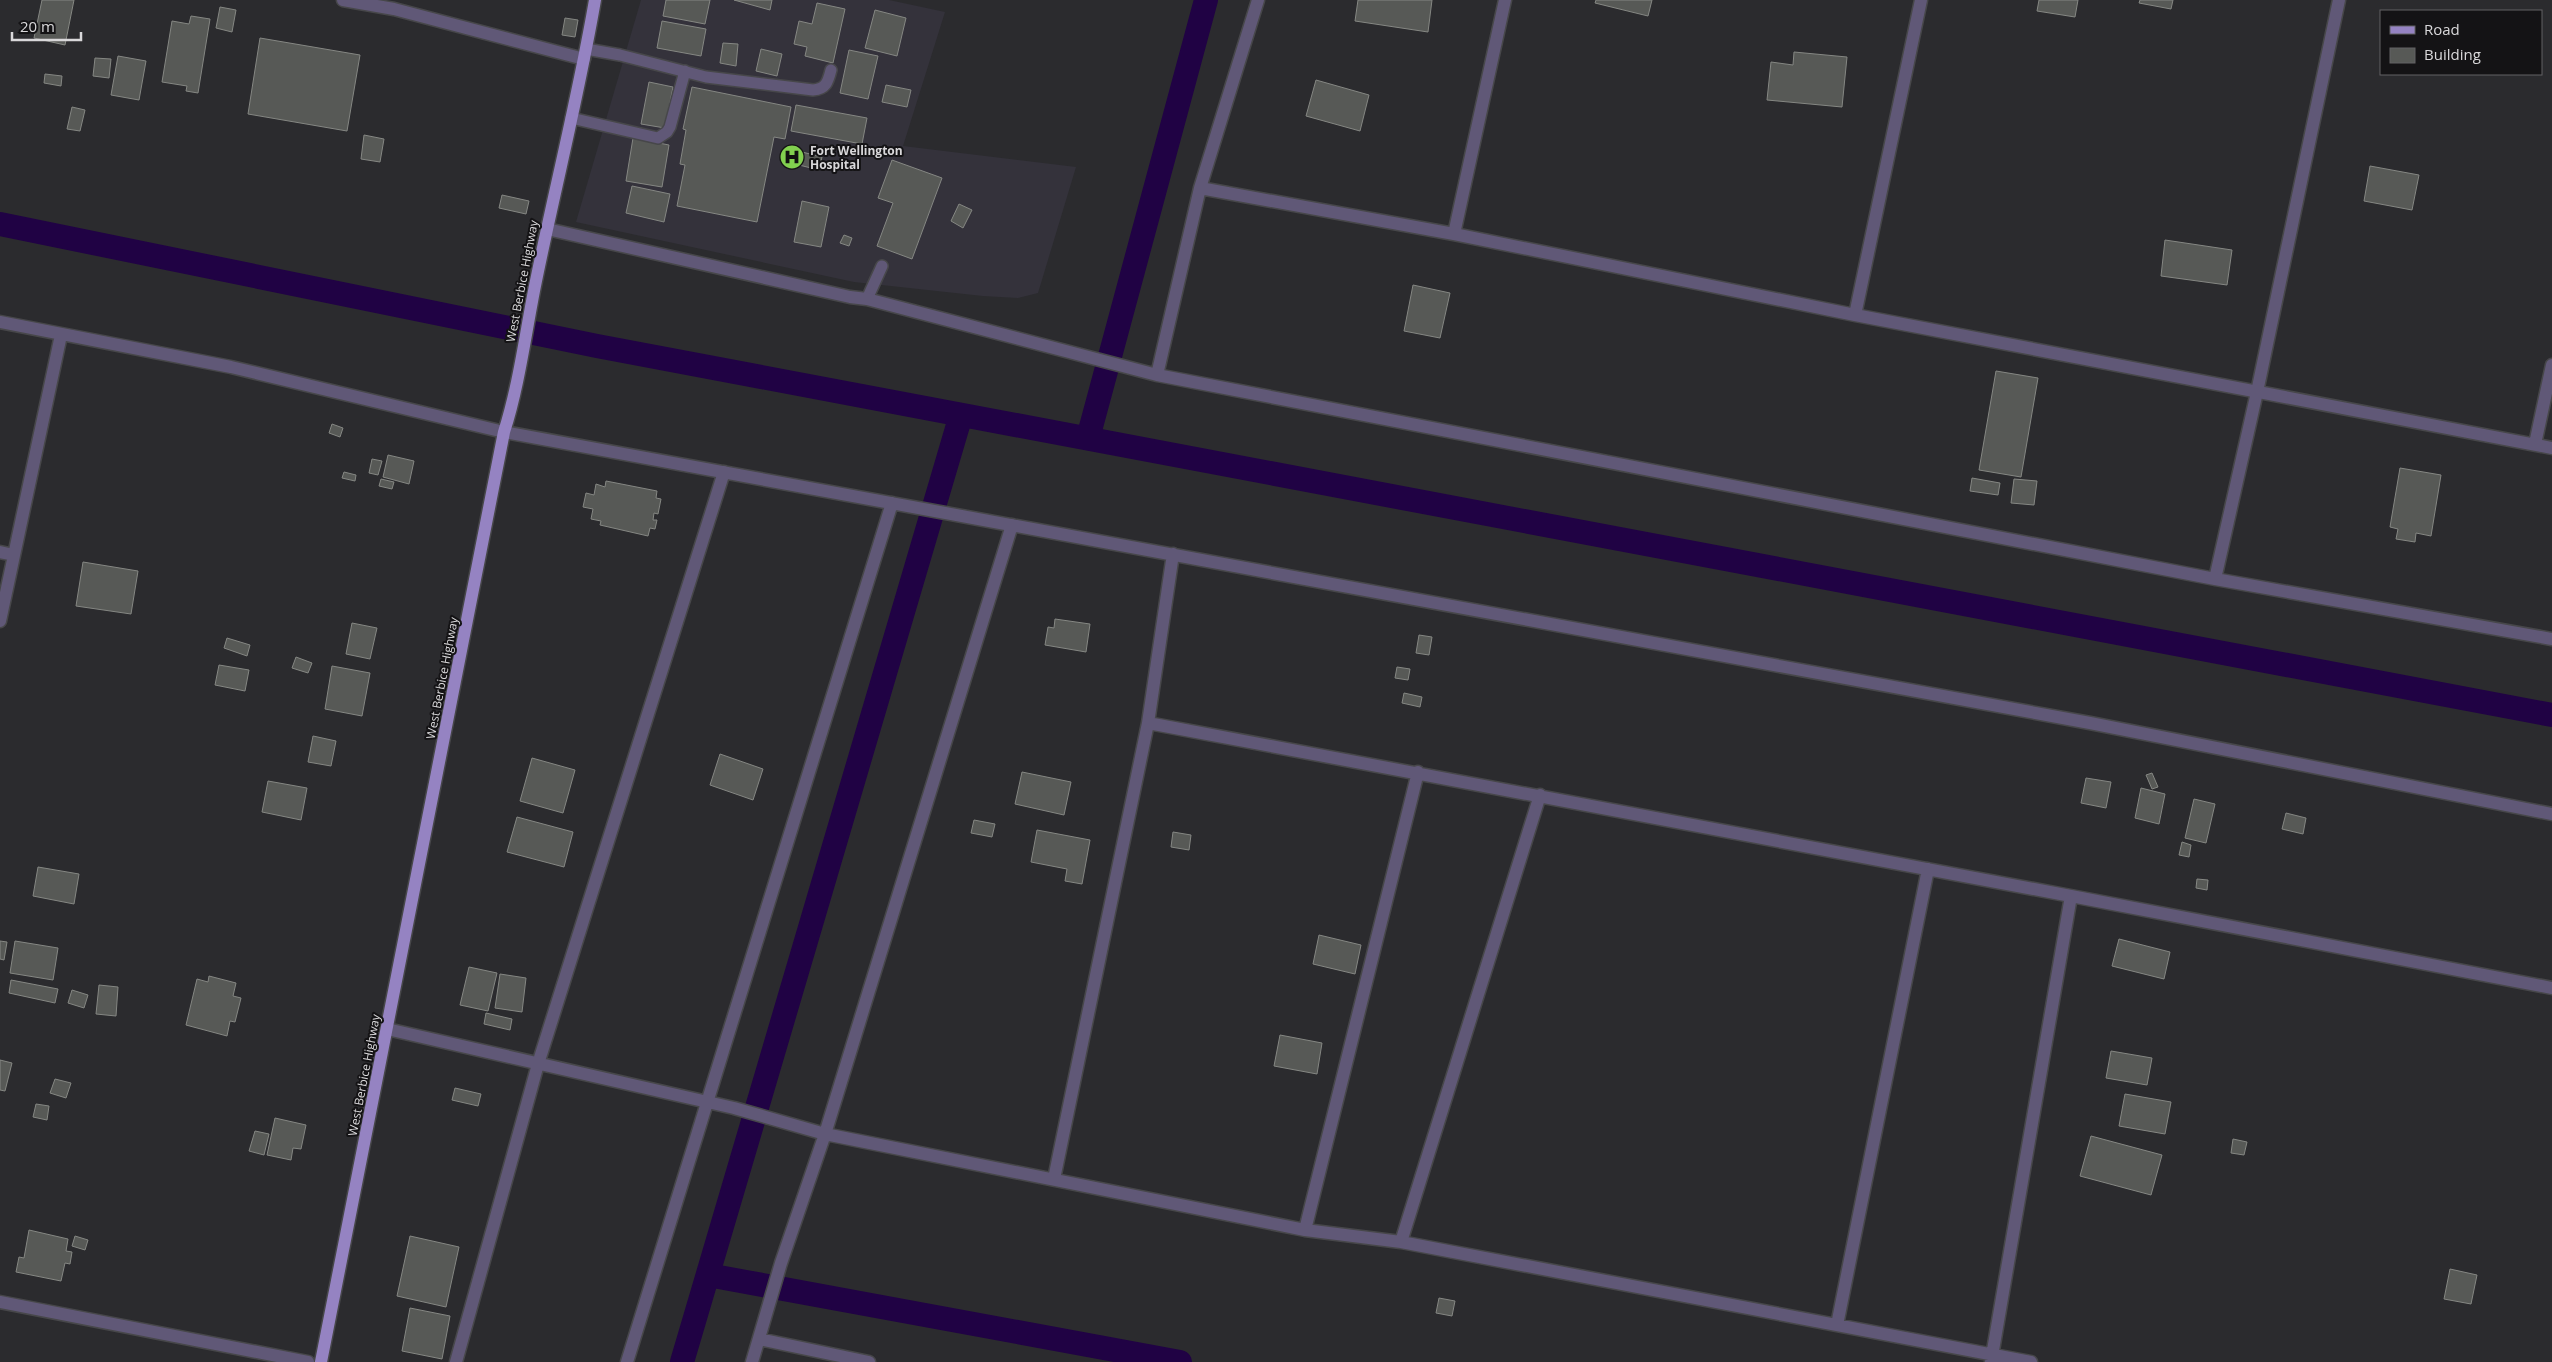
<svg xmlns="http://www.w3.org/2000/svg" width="2552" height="1362" viewBox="0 0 2552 1362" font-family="'Open Sans',sans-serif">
  <rect width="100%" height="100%" fill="#2b2b2e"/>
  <!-- built -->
  <path fill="#34323b" d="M641,0h248l56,12 -42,134 173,21 -38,126 -20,5 -35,-2 -129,-14 -278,-60z"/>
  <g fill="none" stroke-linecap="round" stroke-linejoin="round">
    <!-- canal -->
    <path stroke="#200244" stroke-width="24" d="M0,224l597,122 1955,369
      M1088,438l118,-438
      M708,1275l472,87
      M682,1362l279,-947"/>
  </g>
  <!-- building -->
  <path fill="#575956" stroke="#858783" d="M42,0h32l-9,45 -31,-7z
    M666,0h44l-5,24 -42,-8z
    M734,0h38l-2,10z
    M1358,0h74l-4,32 -73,-11z
    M1596,0h56l-4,16 -53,-13z
    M2039,0h39l-3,17 -38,-6z
    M2140,0h33l-2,9 -32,-6z
    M817,3l28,6 -12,54 -28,-7 2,-9 -13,-3 5,-23 13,3z
    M220,7l16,3 -4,22 -16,-4z
    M875,10l31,8 -9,38 -32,-8z
    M191,16l19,3 -12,74 -12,-2 1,-5 -25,-4 10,-61 17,3z
    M565,18l13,2 -3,17 -13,-2z
    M662,21l44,8 -5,27 -44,-8z
    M260,38l100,17 -13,76 -99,-17z
    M723,43l15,1 -2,22 -16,-3z
    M761,49l21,5 -5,22 -21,-5z
    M849,50l29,6 -10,43 -28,-6z
    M1794,52l53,5 -5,50 -75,-7 4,-38 22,3z
    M118,56l28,5 -7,39 -28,-5z
    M95,58l16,1 -2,19 -16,-2z
    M45,74l17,2 -1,10 -17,-3z
    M1316,80l53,15 -9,36 -54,-15z
    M649,82l24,5 -8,41 -24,-4z
    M886,85l25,5 -4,17 -25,-5z
    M692,87l99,20 -6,32 -11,-2 -17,85 -80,-16 8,-41 -5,-1 6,-34 -3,-1z
    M796,105l71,13 -5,26 -71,-13z
    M72,107l13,3 -5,21 -13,-2z
    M364,135l20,4 -4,23 -19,-3z
    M633,138l36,7 -7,42 -36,-6z
    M802,152l20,5 -3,13 -20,-5z
    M892,160l50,18 -30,81 -35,-13 16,-43 -15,-5z
    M2370,166l49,9 -7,35 -48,-9z
    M632,186l38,8 -6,28 -38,-9z
    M502,195l27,6 -3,13 -27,-6z
    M802,201l27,6 -8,40 -27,-5z
    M959,204l13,6 -9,18 -12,-7z
    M844,235l8,3 -3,8 -9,-3z
    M2165,240l67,10 -5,35 -66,-9z
    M1413,285l37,8 -10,45 -36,-7z
    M1996,371l42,7 -17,99 -42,-7z
    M332,424l11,4 -3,9 -11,-4z
    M388,455l26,6 -5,23 -26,-7z
    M372,459l10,2 -4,14 -9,-2z
    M2400,468l41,7 -10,61 -15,-3 -1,9 -19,-3 2,-10 -8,-2z
    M344,472l12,3 -1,6 -13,-3z
    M1972,478l28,5 -2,12 -28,-4z
    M381,479l13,3 -2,7 -13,-3z
    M2014,479l23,2 -3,24 -23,-2z
    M606,481l51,10 -1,7 5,1 -3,15 -4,-1 -1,7h4l-2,9 -5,-1 -2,8 -48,-11 1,-4 -10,-2 2,-10 -10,-2 3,-14 8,2 2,-11 9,3z
    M83,562l55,9 -7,43 -55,-8z
    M1055,619l35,5 -4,28 -41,-7 3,-18 6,1z
    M352,623l25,5 -7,31 -24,-5z
    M1419,635l13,2 -3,18 -13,-2z
    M227,638l23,7 -3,11 -23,-8z
    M296,657l16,6 -4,10 -16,-5z
    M219,665l30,5 -4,21 -30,-6z
    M332,666l38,7 -8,43 -37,-7z
    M1397,667l13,2 -2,11 -13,-2z
    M1404,693l18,4 -2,10 -18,-4z
    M313,736l23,5 -5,25 -23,-4z
    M720,754l43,15 -10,31 -43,-15z
    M532,758l43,12 -12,43 -43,-12z
    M1022,772l49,10 -7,33 -49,-11z
    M2152,773l6,14 -6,2 -6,-14z
    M2086,778l25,4 -5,26 -25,-5z
    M268,781l39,7 -6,32 -39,-8z
    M2141,788l24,6 -6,30 -24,-6z
    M2194,799l21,5 -9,39 -21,-5z
    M2286,813l20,5 -3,16 -21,-5z
    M517,817l56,15 -9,35 -57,-15z
    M974,820l21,4 -3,13 -21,-4z
    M1037,830l53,10 -8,44 -17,-3 2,-12 -36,-7z
    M1173,832l18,3 -2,15 -18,-3z
    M2182,842l9,3 -2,12 -10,-2z
    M38,867l41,7 -5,30 -41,-8z
    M2197,879l11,1 -1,10 -11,-2z
    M1319,935l42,10 -6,29 -42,-10z
    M2119,939l51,13 -6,27 -52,-13z
    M0,941l7,1 -3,18 -4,-1z
    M15,941l43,7 -5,32 -43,-7z
    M469,967l28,6 -9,38 -28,-6z
    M500,974l26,4 -4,34 -27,-4z
    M209,976l27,7 -3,13 8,2 -6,24 -5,-1 -3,15 -41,-11 11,-46 11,3z
    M11,980l47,9 -3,14 -46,-10z
    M99,985l19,2 -2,29 -20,-2z
    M72,990l16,5 -4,13 -16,-5z
    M486,1013l26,6 -2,11 -26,-6z
    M1280,1035l42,8 -5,31 -43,-8z
    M2111,1051l41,7 -5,27 -41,-7z
    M0,1060l12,3 -7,28 -5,-1z
    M55,1079l16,4 -5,15 -16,-5z
    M455,1088l26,6 -3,12 -26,-6z
    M2125,1094l46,8 -6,32 -46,-8z
    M36,1104l13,2 -2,14 -14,-3z
    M275,1118l31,7 -5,24 -8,-1 -2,12 -24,-5z
    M255,1131l14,3 -5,21 -15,-4z
    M2091,1136l71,19 -11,40 -71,-19z
    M2233,1139l14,3 -3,13 -13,-2z
    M29,1230l39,9 -2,12 6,1 -2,12 -5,-1 -4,18 -45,-9 3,-15 5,1z
    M75,1236l13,4 -3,10 -13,-4z
    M410,1236l49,11 -13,60 -49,-11z
    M2450,1269l27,6 -6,29 -27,-5z
    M1439,1298l16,3 -3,15 -16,-3z
    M410,1308l40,8 -8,43 -40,-8z"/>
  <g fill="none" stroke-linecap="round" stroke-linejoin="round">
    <defs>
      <path id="service" d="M586,49l34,6 86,22 107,13c13,-1 15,-8 18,-20
        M571,118l87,20 9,-6 3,-5 15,-56
        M867,299l15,-33"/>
      <path id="minor" d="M343,0l51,9 190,50
        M1200,188l254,46 401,81 697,133
        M547,229l303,68 17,2 290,76 1058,204 337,60
        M1454,234l51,-234
        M1855,315l66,-315
        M0,322l231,45 273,65 1586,291 462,91
        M1157,375l43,-187 58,-188
        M2535,444l17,-79
        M0,552l14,3
        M1173,554l-25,169 923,173 -80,466
        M2215,579l42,-187 82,-392
        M0,621l61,-286
        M2071,896l481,92
        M387,1029l347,79 91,26 480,96 96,12 630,120
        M1054,1179l94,-456
        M1305,1230l113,-458
        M1401,1242l139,-447
        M0,1302l308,60
        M1837,1325l91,-456
        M759,1339l110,23
        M456,1362l82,-298 186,-592
        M627,1362l265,-859
        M752,1362l29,-99 44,-129 187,-609"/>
      <path id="primary" d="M321,1362l183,-930c16,-50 22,-104 33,-156 19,-92 42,-183 58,-276"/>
    </defs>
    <!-- service casing -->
    <use href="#service" stroke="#47474a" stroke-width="14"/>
    <!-- minor casing -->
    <use href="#minor" stroke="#47474a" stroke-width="15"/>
    <!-- primary casing -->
    <use href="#primary" stroke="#47474a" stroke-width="15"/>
    <!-- service -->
    <use href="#service" stroke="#605877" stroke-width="11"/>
    <!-- minor -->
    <use href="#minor" stroke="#605877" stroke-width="12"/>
    <!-- primary -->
    <use href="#primary" stroke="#9583c2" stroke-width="12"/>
  </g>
  <!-- icons -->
  <defs>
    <symbol id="hospital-disc" viewBox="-11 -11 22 22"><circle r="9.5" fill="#82d04f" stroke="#141315"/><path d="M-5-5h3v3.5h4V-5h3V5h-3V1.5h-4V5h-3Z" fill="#111"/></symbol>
  </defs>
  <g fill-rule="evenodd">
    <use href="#hospital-disc" x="778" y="143" width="28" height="28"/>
  </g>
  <g text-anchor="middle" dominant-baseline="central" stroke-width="4" stroke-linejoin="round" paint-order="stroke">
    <!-- poi labels -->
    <g font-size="12" font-weight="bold" fill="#d9d8da" stroke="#141315" text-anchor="start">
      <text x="810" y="150">Fort Wellington<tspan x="810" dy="14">Hospital</tspan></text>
    </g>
    <!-- street labels -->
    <g font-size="12" fill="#d9d8da" stroke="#141315">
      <text transform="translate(522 281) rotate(-79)">West Berbice Highway</text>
      <text transform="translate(442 678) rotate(-79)">West Berbice Highway</text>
      <text transform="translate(364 1075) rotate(-79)">West Berbice Highway</text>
    </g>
  </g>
  <!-- legend -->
  <rect x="2380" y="10" width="162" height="65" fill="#141315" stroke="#636264"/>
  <rect x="2390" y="26" width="25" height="8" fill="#9583c2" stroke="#636264"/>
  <text x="2424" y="35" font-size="15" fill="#d9d8da">Road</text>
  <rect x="2390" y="48" width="25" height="15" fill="#575956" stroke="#636264"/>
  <text x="2424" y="60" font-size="15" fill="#d9d8da">Building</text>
  <!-- scale -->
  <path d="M12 32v8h69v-8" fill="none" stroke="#d9d8da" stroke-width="2.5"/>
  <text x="20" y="32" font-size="15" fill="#d9d8da" stroke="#141315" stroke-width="4" paint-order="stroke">20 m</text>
</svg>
